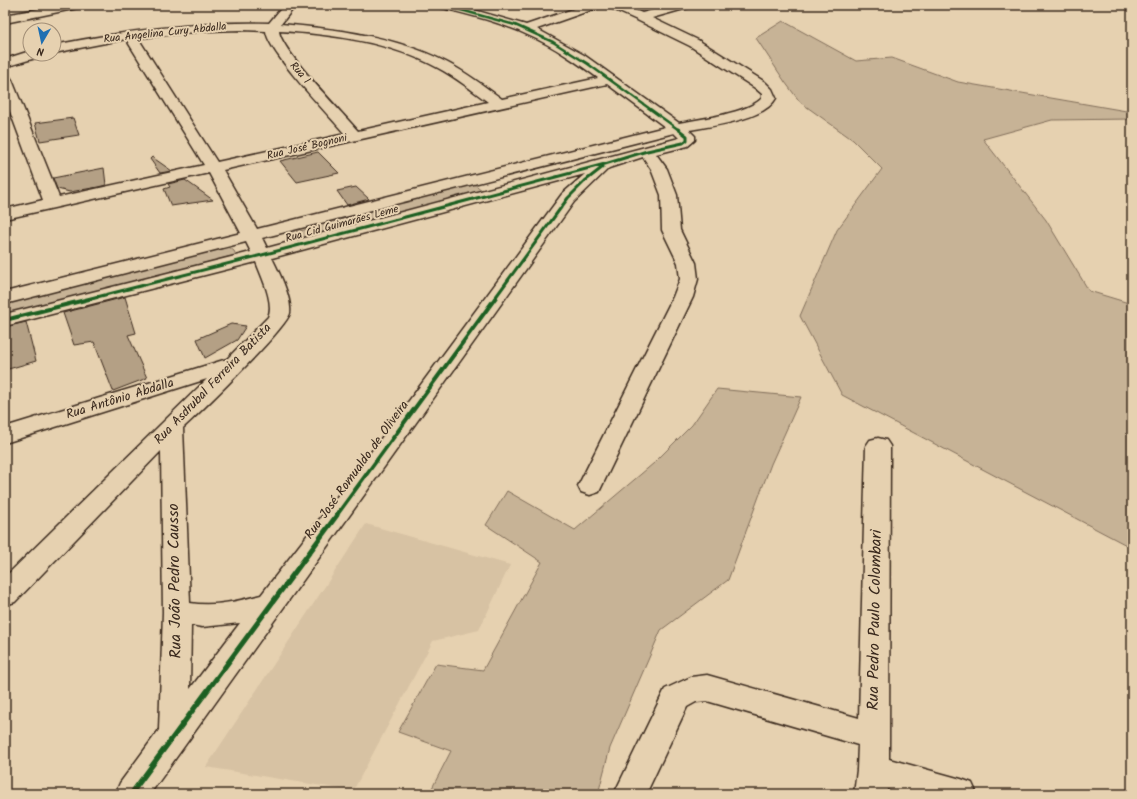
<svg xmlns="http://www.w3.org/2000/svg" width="1137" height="799" viewBox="0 0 1137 799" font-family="Kalam,sans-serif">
  <rect width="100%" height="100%" fill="#e6d1b0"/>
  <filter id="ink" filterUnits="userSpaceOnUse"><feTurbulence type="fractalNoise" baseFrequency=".025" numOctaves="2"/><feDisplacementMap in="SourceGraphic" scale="8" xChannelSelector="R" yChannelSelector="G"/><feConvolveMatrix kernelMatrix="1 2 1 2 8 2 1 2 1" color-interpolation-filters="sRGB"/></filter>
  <g filter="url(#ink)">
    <!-- built -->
    <path fill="#d7c2a3" d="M366,524l144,41 -31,65 -46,11 -80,150 -147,-24z"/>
    <!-- green -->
    <path fill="#c7b396" stroke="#816e5a" d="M627,5h41l-21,7z
      M783,21l73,40 36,-3 66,24 174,30v7l-80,1 -69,19 63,81 43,71 43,13v244l-290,-153 -42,-79 37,-86 45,-61 -29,-29 -53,-38 -15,-20 -29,-44z
      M472,182l11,9 -181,50 -9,-3 -3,-4z
      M229,247l5,4 2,4 -231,59v-11z
      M717,389l84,8 -30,67 -43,116 -67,50 -51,118 -12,46h-169l22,-43 -53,-19 38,-68 47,6 59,-108 -56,-37 21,-34 68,39 79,-67 38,-38z"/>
    <!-- building -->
    <path fill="#b4a085" stroke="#3b2a1e" d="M73,118l6,17 -39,6 -5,-18z
      M318,152l21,21 -42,9 -17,-21z
      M152,157l20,14 -12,2 -10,-14z
      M104,168l2,17 -8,2 -28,5 -13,-3 -4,-11z
      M185,180l28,20 -42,6 -7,-17 6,-2 -2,-3z
      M356,187l13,12 -22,6 -10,-14z
      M125,297l11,36 -8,2 19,43 -34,13 -19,-49 -20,3 -11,-32z
      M26,322l10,39 -31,9v-43z
      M231,324l15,2 -9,14 -32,18 -8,-19z"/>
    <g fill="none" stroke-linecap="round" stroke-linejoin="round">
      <defs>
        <path id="street" d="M60,5h24l-2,2 -4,1 -73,15v-8z
          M284,5h12l-15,19c56,5 114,12 165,38 20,10 38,24 56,37l96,-21c-22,-16 -43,-31 -68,-42 -29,-14 -61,-21 -91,-29l-2,-2h20l69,20 59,-20h17l-2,2 -63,22 47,26 95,68c21,-4 69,-10 83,-25v-4l-7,-6 -65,-42 -53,-26 -29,-13 -2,-2h16l20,8 31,-8h20l-2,2 -39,11 46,22 67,42 7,7 4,9c-11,22 -65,28 -87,32l6,6v4l-7,6 -32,8 11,15 10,26 3,35 16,33 2,16 -5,18 -94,195 -9,3 -9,-3 -3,-6 95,-189 7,-18 -2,-16 -16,-33 -1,-35 -10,-26 -8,-12 -34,11 -35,34 -424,592h-35l5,-11 39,-53 4,-118 -2,-161 -146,151 -10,3v-28l202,-198 -202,64v-16l222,-68 41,-42c7,-14 -7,-41 -12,-55l-251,64v-12l246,-62 -5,-10 -241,62v-12l236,-59 -32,-60 -204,46v-10l38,-9 -38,-102v-22l5,1 2,3 47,117 145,-32 -78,-126 -72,14v-8c71,-14 142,-24 215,-22zM242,30l24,1c2,21 62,83 79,103l-128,28 -79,-124 66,-7zM279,31c53,3 111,11 159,37 17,9 34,22 50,34l-130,29c-16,-19 -77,-80 -79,-100zM607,84l58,43 -408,102 -34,-59zM674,133l5,5 -412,110 -5,-10zM585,174l-23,20 -199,269 -102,132c-22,6 -47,12 -71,8l-7,-175c17,-16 104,-100 107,-115 2,-15 -11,-41 -18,-55zM240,623l-50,66 1,-64 11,2z
          M30,51v3h10l-1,3 -34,10v-8z
          M878,438l8,2 4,6 -1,313 72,20 11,4 5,11h-71l-19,-5 -1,5h-32l3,-24 1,-25 -151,-44 -11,1 -9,5 -41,87h-32l51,-105 26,-12 16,-2 152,43 7,-272 4,-6z"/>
      </defs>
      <!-- street casing -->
      <use href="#street" stroke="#3b2a1e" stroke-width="3"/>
      <!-- street -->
      <use href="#street" fill="#e6d1b0" fill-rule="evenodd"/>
      <defs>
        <path id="cycleway-far3" d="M443,5l72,20 38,17 35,22 91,66"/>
        <path id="cycleway-far2" d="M93,298l169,-43 343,-91 42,-13 36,-8 4,-3v-4l-9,-7
          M495,298l73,-100 17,-17 18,-14"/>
        <path id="cycleway-far1" d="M5,320l92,-23
          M336,516l160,-219"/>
        <path id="cycleway" d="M131,794l206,-279"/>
      </defs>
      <!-- cycleway-far3 casing -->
      <use href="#cycleway-far3" stroke="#e6d1b0" stroke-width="4"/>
      <!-- cycleway-far2 casing -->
      <use href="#cycleway-far2" stroke="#e6d1b0" stroke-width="5"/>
      <!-- cycleway-far1 casing -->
      <use href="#cycleway-far1" stroke="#e6d1b0" stroke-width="6"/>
      <!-- cycleway casing -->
      <use href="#cycleway" stroke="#e6d1b0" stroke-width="8"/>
      <!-- cycleway-far3 -->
      <use href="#cycleway-far3" stroke="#1b5e20" stroke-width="2.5"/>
      <!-- cycleway-far2 -->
      <use href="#cycleway-far2" stroke="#1b5e20" stroke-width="3"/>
      <!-- cycleway-far1 -->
      <use href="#cycleway-far1" stroke="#1b5e20" stroke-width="4"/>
      <!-- cycleway -->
      <use href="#cycleway" stroke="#1b5e20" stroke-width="5"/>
    </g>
  </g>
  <g text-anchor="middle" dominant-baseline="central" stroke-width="4" stroke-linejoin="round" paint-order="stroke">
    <!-- far-street labels -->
    <g font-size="11" fill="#3b2a1e" stroke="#e6d1b0">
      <text transform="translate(165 33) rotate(-6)">Rua Angelina Cury Abdalla</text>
      <text transform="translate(300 73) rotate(49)">Rua 1</text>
      <text transform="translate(307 147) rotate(-13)">Rua José Bognoni</text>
      <text transform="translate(342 224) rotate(-15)">Rua Cid Guimarães Leme</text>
    </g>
    <!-- street labels -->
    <g font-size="13" fill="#3b2a1e" stroke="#e6d1b0">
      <text transform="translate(213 384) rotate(-46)">Rua Asdrubal Ferreira Batista</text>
      <text transform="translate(120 399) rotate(-17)">Rua Antônio Abdalla</text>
      <text transform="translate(357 470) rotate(-54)">Rua José Romualdo de Oliveira</text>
    </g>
    <!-- near-street labels -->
    <g font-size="16" fill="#3b2a1e" stroke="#e6d1b0">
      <text transform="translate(175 581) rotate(-91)">Rua João Pedro Causso</text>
      <text transform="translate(875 620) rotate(-89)">Rua Pedro Paulo Colombari</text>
    </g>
  </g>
  <!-- margin -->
  <rect width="1137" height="799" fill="none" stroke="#e6d1b0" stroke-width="20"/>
  <rect x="10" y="10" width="1117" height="779" fill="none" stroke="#3b2a1e" stroke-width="1.5" filter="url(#ink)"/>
  <!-- north arrow -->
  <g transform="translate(42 42) rotate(189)"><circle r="19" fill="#e6d1b0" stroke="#a28e76"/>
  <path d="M0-3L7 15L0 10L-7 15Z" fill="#1f6fb2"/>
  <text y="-6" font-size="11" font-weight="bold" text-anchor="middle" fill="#3b2a1e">N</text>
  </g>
</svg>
